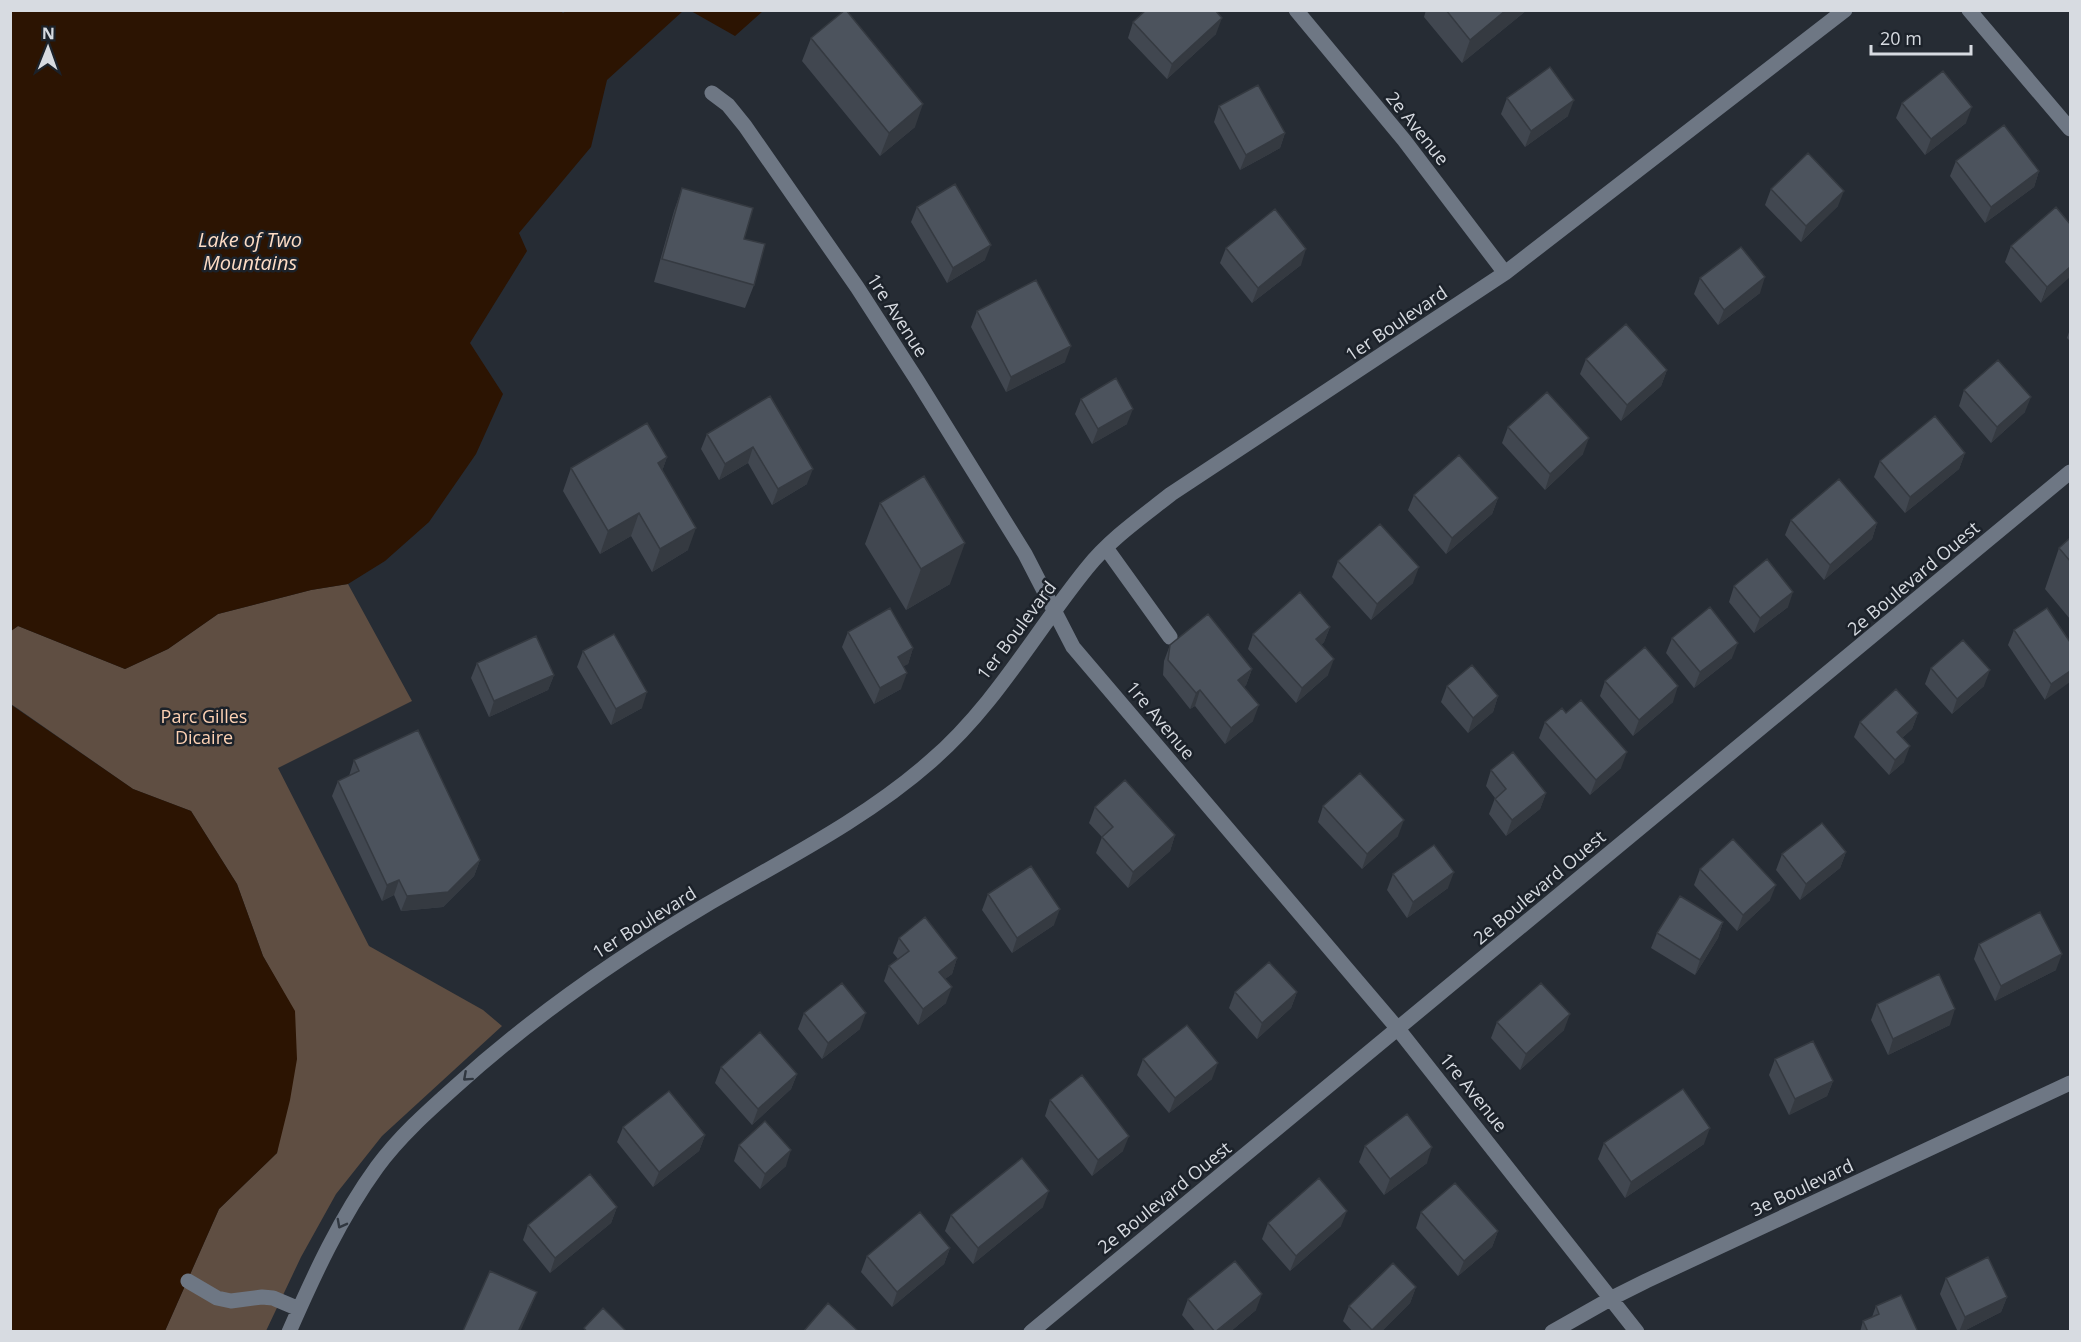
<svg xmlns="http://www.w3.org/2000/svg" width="2081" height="1342" viewBox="0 0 2081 1342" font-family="'Open Sans',sans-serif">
  <rect width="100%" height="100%" fill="#262c34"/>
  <!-- green -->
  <path fill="#5f4e42" d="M348,584l64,117 -134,67 91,178 114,64 19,16 -120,110 -46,58 -35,63 -35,74h-101l54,-122 58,-56 17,-142 -31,-55 -26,-72 -46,-73 -58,-22 -122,-85v-73l7,-5 107,43 43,-20 50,-35 93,-24z"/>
  <!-- water -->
  <path fill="#2c1402" d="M561,11l2,2 5,-3 115,1 -76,69 -16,67 -72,86 8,18 -57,92 33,51 -27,60 -47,68 -44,39 -37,23 -37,6 -93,24 -50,35 -43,20 -107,-43 -7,5v-620z
    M691,11h72l-28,25z
    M10,704l123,85 58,22 46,73 26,72 32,55 2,48 -7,41 -13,53 -58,56 -54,122h-154z"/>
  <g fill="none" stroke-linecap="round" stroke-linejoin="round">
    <!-- minor -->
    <path stroke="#6e7784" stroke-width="15" d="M1296,10l108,130 101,133
      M1969,10l101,119
      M712,93l16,12 17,21 112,161 60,93 108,174 48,93 325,382 239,303
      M1106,548l64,89
      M188,1281l29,17 14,3 31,-4 11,1 26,11
      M289,1332c25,-57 51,-114 88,-165 22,-30 50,-55 78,-80 77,-70 162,-129 251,-182 77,-45 158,-85 225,-144 64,-55 104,-129 156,-193 23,-29 55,-51 84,-74l334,-221 340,-263
      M1031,1332l1039,-860
      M1552,1332l60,-34 34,-17 424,-198"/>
  </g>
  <!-- wall -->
  <path fill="#414750" d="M1426,10h101l-65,53 -38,-46z
    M1133,22l83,12 -49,45 -39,-41z
    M811,38l104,89 -35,29 -78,-95z
    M1507,98l61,18 -43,31 -24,-33z
    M1902,103l64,20 -41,32 -29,-37z
    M1219,106l66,27 -5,15 -40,22 -26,-48z
    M1956,161l83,10 -5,16 -49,36 -35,-47z
    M682,188l62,51 10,46 -9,23 -91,-26 20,-71z
    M1771,189l67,17 -37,36 -36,-37z
    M917,207l68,53 -38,23 -36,-61z
    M2070,224l-29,79 -36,-41 6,-16z
    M1226,248l75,17 -49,38 -32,-40z
    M1700,278l60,15 -42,32 -24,-31z
    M977,311l88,51 -59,30 -35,-65z
    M2070,329v12l-3,-3z
    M1586,359l81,11 -6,16 -40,35 -41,-47z
    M1964,390l61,22 -34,31 -32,-37z
    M770,396l37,88 -35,21 -24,-42 -29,17 -18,-31 6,-15z
    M1081,399l46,25 -35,20 -17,-30z
    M1508,427l75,27 -38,36 -43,-47z
    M1965,453l-6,16 -54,44 -31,-36 6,-16z
    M667,457l-5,14 26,79 -36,22 -21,-36 -31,18 -37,-63 8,-23z
    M1414,495l84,3 -6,16 -46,40 -38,-44z
    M880,503l70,81 -44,26 -41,-66z
    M1791,520l86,3 -5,16 -48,41 -39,-45z
    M2070,538v81l-25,-30 14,-41z
    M1338,561l75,22 -42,37 -39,-43z
    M1734,586l54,21 -34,26 -25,-31z
    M1330,627l-6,15 -3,3 7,30 -32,28 -48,-54 5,-15z
    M2014,630l56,12 -25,58 -37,-55z
    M848,632l65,16 -5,16 -5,2 -2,23 -27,15 -32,-57z
    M1672,638l60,20 -38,30 -28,-35z
    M1170,645l82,24 -6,16 -2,2 9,34 -28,23 -30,-38 -5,3 -27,-34 1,-14z
    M583,651l59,57 -31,17 -34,-58z
    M477,663l77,12 -6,15 -59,27 -18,-39z
    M1931,668l53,18 -32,28 -27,-30z
    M1605,681l68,21 -40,34 -33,-40z
    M1447,686l51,10 -5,16 -25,21 -27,-31z
    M1918,713l-6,16 -10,9 2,24 -15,13 -35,-38 6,-15z
    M1545,722l76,46 -31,27 -51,-57z
    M354,760l126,100 -6,16 -31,31 -42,4 -7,-16 -12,6 -50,-105 6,-15 11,-5z
    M1491,770l55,23 -6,16 -34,27 -17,-22 6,-16 -9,-12z
    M1323,806l75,30 -36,33 -44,-47z
    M1095,807l80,28 -5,16 -42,37 -32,-35 6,-16 -13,-14z
    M1846,852l-6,16 -40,32 -24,-30 6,-16z
    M1700,869l70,31 -33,31 -43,-46z
    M1393,874l55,14 -41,30 -20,-28z
    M988,894l66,31 -42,28 -30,-43z
    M1723,922l-5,16 -23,37 -44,-27 6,-15z
    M899,938l58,20 -5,16 -7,5 1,24 -28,22 -34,-44 5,-15 9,-7 -5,-6z
    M1979,944l77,26 -61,31 -21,-42z
    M1235,992h62l-6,16 -34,31 -28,-31z
    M1877,1004l73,21 -62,30 -17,-35z
    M804,1013l56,16 -38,30 -24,-30z
    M1497,1022l67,8 -44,40 -29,-32z
    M1143,1059l69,20 -43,34 -32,-38z
    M1775,1059l58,22 -6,15 -38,19 -20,-40z
    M721,1067l76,7 -6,15 -39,36 -37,-42z
    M1050,1100l73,51 -31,25 -47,-60z
    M623,1127l82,8 -6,16 -46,36 -36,-45z
    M1604,1143l100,1 -79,54 -27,-39z
    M739,1145l47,21 -26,23 -26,-28z
    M1365,1146l62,17 -43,32 -25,-33z
    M617,1207l-6,16 -61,50 -27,-33 5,-15z
    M1043,1207l-70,57 -28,-33 6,-16z
    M1421,1212l77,19 -6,16 -34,29 -42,-48z
    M1268,1223l73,3 -51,45 -28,-32z
    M950,1248l-6,16 -52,43 -31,-35 6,-16z
    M1946,1278l61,19 -6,15 -39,20h-4l-18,-38z
    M1416,1287l-6,16 -29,29h-28l-10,-11 6,-15z
    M1188,1299l68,11 -26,22h-34l-14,-17z
    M1876,1306l42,26h-58l3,-11 9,-4z"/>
  <!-- shaded-wall -->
  <path fill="#353a41" d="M1506,10h21l-65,53 8,-23z
    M1222,18l-6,16 -49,45 5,-15z
    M1574,100l-6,16 -43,31 6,-16z
    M923,104l-8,23 -35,29 9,-23z
    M1972,107l-6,16 -41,32 6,-16z
    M1285,133l-5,15 -40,22 6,-15z
    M2039,171l-5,16 -49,36 6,-16z
    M1844,191l-6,15 -37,36 5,-16z
    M991,245l-6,15 -38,23 6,-15z
    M1306,249l-5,16 -49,38 6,-15z
    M2070,267v10l-29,26 6,-16z
    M1765,277l-5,16 -42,32 6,-15z
    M1071,346l-6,16 -59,30 5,-15z
    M1667,370l-6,16 -40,35 6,-16z
    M2031,397l-6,15 -34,31 6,-16z
    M1133,409l-6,15 -35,20 6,-15z
    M1589,438l-6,16 -38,36 5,-16z
    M753,447l-5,16 -29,17 6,-16z
    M1965,453l-6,16 -54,44 5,-16z
    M667,457l-8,23 -1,-17z
    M813,469l-6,15 -35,21 6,-16z
    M1498,498l-6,16 -46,40 6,-16z
    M639,513l-8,23 -31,18 8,-23z
    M1877,523l-5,16 -48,41 6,-15z
    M696,528l-8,22 -36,22 8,-23z
    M965,543l-15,41 -44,26 15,-41z
    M1419,567l-6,16 -42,37 6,-16z
    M1793,592l-5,15 -34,26 6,-15z
    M1330,627l-6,15 -14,13 6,-16z
    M1738,643l-6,15 -38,30 6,-16z
    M913,648l-5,16 -16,9 6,-16z
    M1334,659l-6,16 -32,28 6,-15z
    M1252,669l-6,16 -14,11 6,-16z
    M1990,670l-6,16 -32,28 5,-15z
    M2070,671v11l-25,18 6,-16z
    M907,673l-6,16 -27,15 6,-16z
    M554,675l-6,15 -59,27 5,-16z
    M1678,686l-5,16 -40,34 6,-16z
    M1200,690l-5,16 -5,3 6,-16z
    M647,692l-5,16 -31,17 5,-16z
    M1498,696l-5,16 -25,21 5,-15z
    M1259,705l-6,16 -28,23 6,-16z
    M1918,713l-6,16 -21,19 6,-16z
    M1910,746l-6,16 -15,13 6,-15z
    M1627,752l-6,16 -31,27 6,-15z
    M1546,793l-6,16 -34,27 6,-16z
    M1404,820l-6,16 -36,33 5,-15z
    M1175,835l-5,16 -42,37 5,-16z
    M1846,852l-6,16 -40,32 6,-16z
    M480,860l-6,16 -31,31 -42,4 6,-15z
    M1454,872l-6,16 -41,30 6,-16z
    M399,880l-5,15 -12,6 5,-16z
    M1776,885l-6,15 -33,31 6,-16z
    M1060,909l-6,16 -42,28 5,-15z
    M1723,922l-5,16 -23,37 5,-15z
    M2062,954l-6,16 -61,31 6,-15z
    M957,958l-5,16 -18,13 5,-15z
    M952,987l-6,16 -28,22 5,-16z
    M1297,992l-6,16 -34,31 5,-16z
    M1955,1009l-5,16 -62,30 5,-16z
    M866,1013l-6,16 -38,30 6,-16z
    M1570,1014l-6,16 -44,40 6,-16z
    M1218,1063l-6,16 -43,34 6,-15z
    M797,1074l-6,15 -39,36 6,-16z
    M1833,1081l-6,15 -38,19 6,-16z
    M1710,1128l-6,16 -79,54 6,-16z
    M705,1135l-6,16 -46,36 6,-15z
    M1129,1136l-6,15 -31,25 6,-16z
    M1432,1147l-5,16 -43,32 6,-16z
    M791,1150l-5,16 -26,23 5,-15z
    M1049,1191l-6,16 -70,57 5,-16z
    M617,1207l-6,16 -61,50 5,-15z
    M1347,1211l-6,15 -51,45 6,-15z
    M1498,1231l-6,16 -34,29 6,-15z
    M950,1248l-6,16 -52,43 5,-15z
    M1416,1287l-6,16 -29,29h-10l1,-2z
    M537,1292l-6,15 -11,25h-2z
    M1262,1294l-6,16 -26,22h-14z
    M2007,1297l-6,15 -39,20h-3l6,-15z"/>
  <!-- building -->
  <path fill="#4c535d" stroke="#353a41" stroke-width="1.5" d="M845,10h1l77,94 -34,29 -78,-95z
    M1146,10h69l7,8 -50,46 -39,-42z
    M1446,10h60l-36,30z
    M1550,67l24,33 -43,31 -24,-33z
    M1943,71l29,36 -41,32 -29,-36z
    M1258,85l27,48 -39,22 -27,-49z
    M2004,125l35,46 -48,36 -35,-46z
    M1808,153l36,38 -38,35 -35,-37z
    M955,184l36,61 -38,23 -36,-61z
    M682,188l71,20 -9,31 21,5 -11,41 -92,-26z
    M2056,207l14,17v43l-23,20 -36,-41z
    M1275,209l31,40 -48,39 -32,-40z
    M1741,247l24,30 -41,33 -24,-32z
    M1036,280l35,66 -60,31 -34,-66z
    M1626,324l41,46 -40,35 -41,-46z
    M1998,360l33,37 -34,30 -33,-37z
    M1116,378l17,31 -35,20 -17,-30z
    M1547,392l42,46 -39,36 -42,-47z
    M770,396l43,73 -35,20 -25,-42 -28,17 -18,-30z
    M1935,416l30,37 -55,44 -30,-36z
    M647,423l20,34 -9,6 38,65 -36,21 -21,-36 -31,18 -37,-63z
    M1459,455l39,43 -46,40 -38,-43z
    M924,476l41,67 -44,26 -41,-66z
    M1839,479l38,44 -47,42 -39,-45z
    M1380,524l39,43 -42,37 -39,-43z
    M2070,538v23l-11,-13z
    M1767,559l26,33 -33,26 -26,-32z
    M1300,592l30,35 -14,12 18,20 -32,29 -49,-54z
    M1710,607l28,36 -38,29 -28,-34z
    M890,608l23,40 -15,9 9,16 -27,15 -32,-56z
    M2047,608l23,34v29l-19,13 -37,-54z
    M1208,614l44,55 -14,11 21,25 -28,23 -31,-38 -4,3 -28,-33 2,-15z
    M614,634l33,58 -31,17 -33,-58z
    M536,636l18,39 -60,26 -17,-38z
    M1963,640l27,30 -33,29 -26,-31z
    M1645,647l33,39 -39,34 -34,-39z
    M1472,665l26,31 -25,22 -26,-32z
    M1896,689l22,24 -21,19 13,14 -15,14 -35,-38z
    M1581,700l46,52 -31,28 -51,-58 17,-14 4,5z
    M418,730l62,130 -32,32 -41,4 -8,-16 -12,5 -49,-104 21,-10 -5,-11z
    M1513,752l33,41 -34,27 -17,-21 11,-10 -15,-19z
    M1360,773l44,47 -37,34 -44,-48z
    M1125,780l50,55 -42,37 -31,-35 11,-10 -18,-20z
    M1822,823l24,29 -40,32 -24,-30z
    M1733,839l43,46 -33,30 -43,-46z
    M1434,845l20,27 -41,30 -20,-28z
    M1031,866l29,43 -43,29 -29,-44z
    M1680,896l43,26 -23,38 -43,-27z
    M2040,912l22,42 -61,32 -22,-42z
    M925,917l32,41 -18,14 13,15 -29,22 -34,-43 20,-15 -10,-13z
    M1269,962l28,30 -35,31 -27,-31z
    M1939,974l16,35 -62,30 -16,-35z
    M842,983l24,30 -38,30 -24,-30z
    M1541,983l29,31 -44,40 -29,-32z
    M1187,1025l31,38 -43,35 -32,-39z
    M760,1032l37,42 -39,35 -37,-42z
    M1813,1041l20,40 -38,18 -20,-40z
    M1082,1075l47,61 -31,24 -48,-60z
    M1683,1089l27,39 -79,54 -27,-39z
    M669,1091l36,44 -46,37 -36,-45z
    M1407,1114l25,33 -42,32 -25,-33z
    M765,1121l26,29 -26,24 -26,-29z
    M1022,1158l27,33 -71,57 -27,-33z
    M590,1174l27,33 -62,51 -27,-33z
    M1319,1178l28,33 -51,45 -28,-33z
    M1455,1183l43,48 -34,30 -43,-49z
    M920,1212l30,36 -53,44 -30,-36z
    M1988,1257l19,40 -42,20 -19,-39z
    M1235,1261l27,33 -47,38 -27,-33z
    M1393,1263l23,24 -44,43 -23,-24z
    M490,1271l47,21 -19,40 -55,-1z
    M1901,1295l17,37h-50l-5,-11 16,-7 -3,-8z
    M828,1303l31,29h-56z
    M603,1308l24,24h-40l-3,-4z"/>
  <!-- one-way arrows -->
  <defs><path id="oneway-chevron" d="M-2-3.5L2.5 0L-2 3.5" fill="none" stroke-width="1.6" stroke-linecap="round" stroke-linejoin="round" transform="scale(1.5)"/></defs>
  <g stroke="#303740">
    <use href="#oneway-chevron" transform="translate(467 1077) rotate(138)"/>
    <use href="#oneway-chevron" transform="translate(341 1224) rotate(118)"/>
  </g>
  <g text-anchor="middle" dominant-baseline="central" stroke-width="5" stroke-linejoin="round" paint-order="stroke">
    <!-- street labels -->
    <g font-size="18" fill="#d7dbe1" stroke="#1c222a">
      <text transform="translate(1418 128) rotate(51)">2e Avenue</text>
      <text transform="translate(898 315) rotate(57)">1re Avenue</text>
      <text transform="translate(1396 323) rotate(-34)">1er Boulevard</text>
      <text transform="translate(1913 578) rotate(-40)">2e Boulevard Ouest</text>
      <text transform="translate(1016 630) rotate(-53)">1er Boulevard</text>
      <text transform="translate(1161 720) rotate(50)">1re Avenue</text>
      <text transform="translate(1539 887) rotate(-40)">2e Boulevard Ouest</text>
      <text transform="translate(644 922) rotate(-32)">1er Boulevard</text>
      <text transform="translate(1474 1092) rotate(51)">1re Avenue</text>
      <text transform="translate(1802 1187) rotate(-25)">3e Boulevard</text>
      <text transform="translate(1164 1197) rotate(-39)">2e Boulevard Ouest</text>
    </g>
    <!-- park labels -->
    <g font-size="18" fill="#fdd1b3" stroke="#1c222a">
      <text x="204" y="716">Parc Gilles<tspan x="204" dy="21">Dicaire</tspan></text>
    </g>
    <!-- water labels -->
    <g font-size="20" font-style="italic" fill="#fddcc5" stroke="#1c222a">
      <text x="250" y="239">Lake of Two<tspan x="250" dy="23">Mountains</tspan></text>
    </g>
  </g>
  <!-- border -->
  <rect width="2081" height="1342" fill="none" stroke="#d7dbe1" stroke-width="24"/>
  <!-- north arrow -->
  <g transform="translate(48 48) rotate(1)" stroke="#1c222a" stroke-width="4.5" paint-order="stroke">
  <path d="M0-4.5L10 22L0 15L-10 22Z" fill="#d7dbe1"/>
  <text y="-9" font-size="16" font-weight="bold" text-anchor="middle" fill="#d7dbe1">N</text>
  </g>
  <!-- scale -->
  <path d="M1871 45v9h100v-9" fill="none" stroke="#d7dbe1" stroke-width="3"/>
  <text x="1880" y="45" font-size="18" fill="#d7dbe1" stroke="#1c222a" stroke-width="4.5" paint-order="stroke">20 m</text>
</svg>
